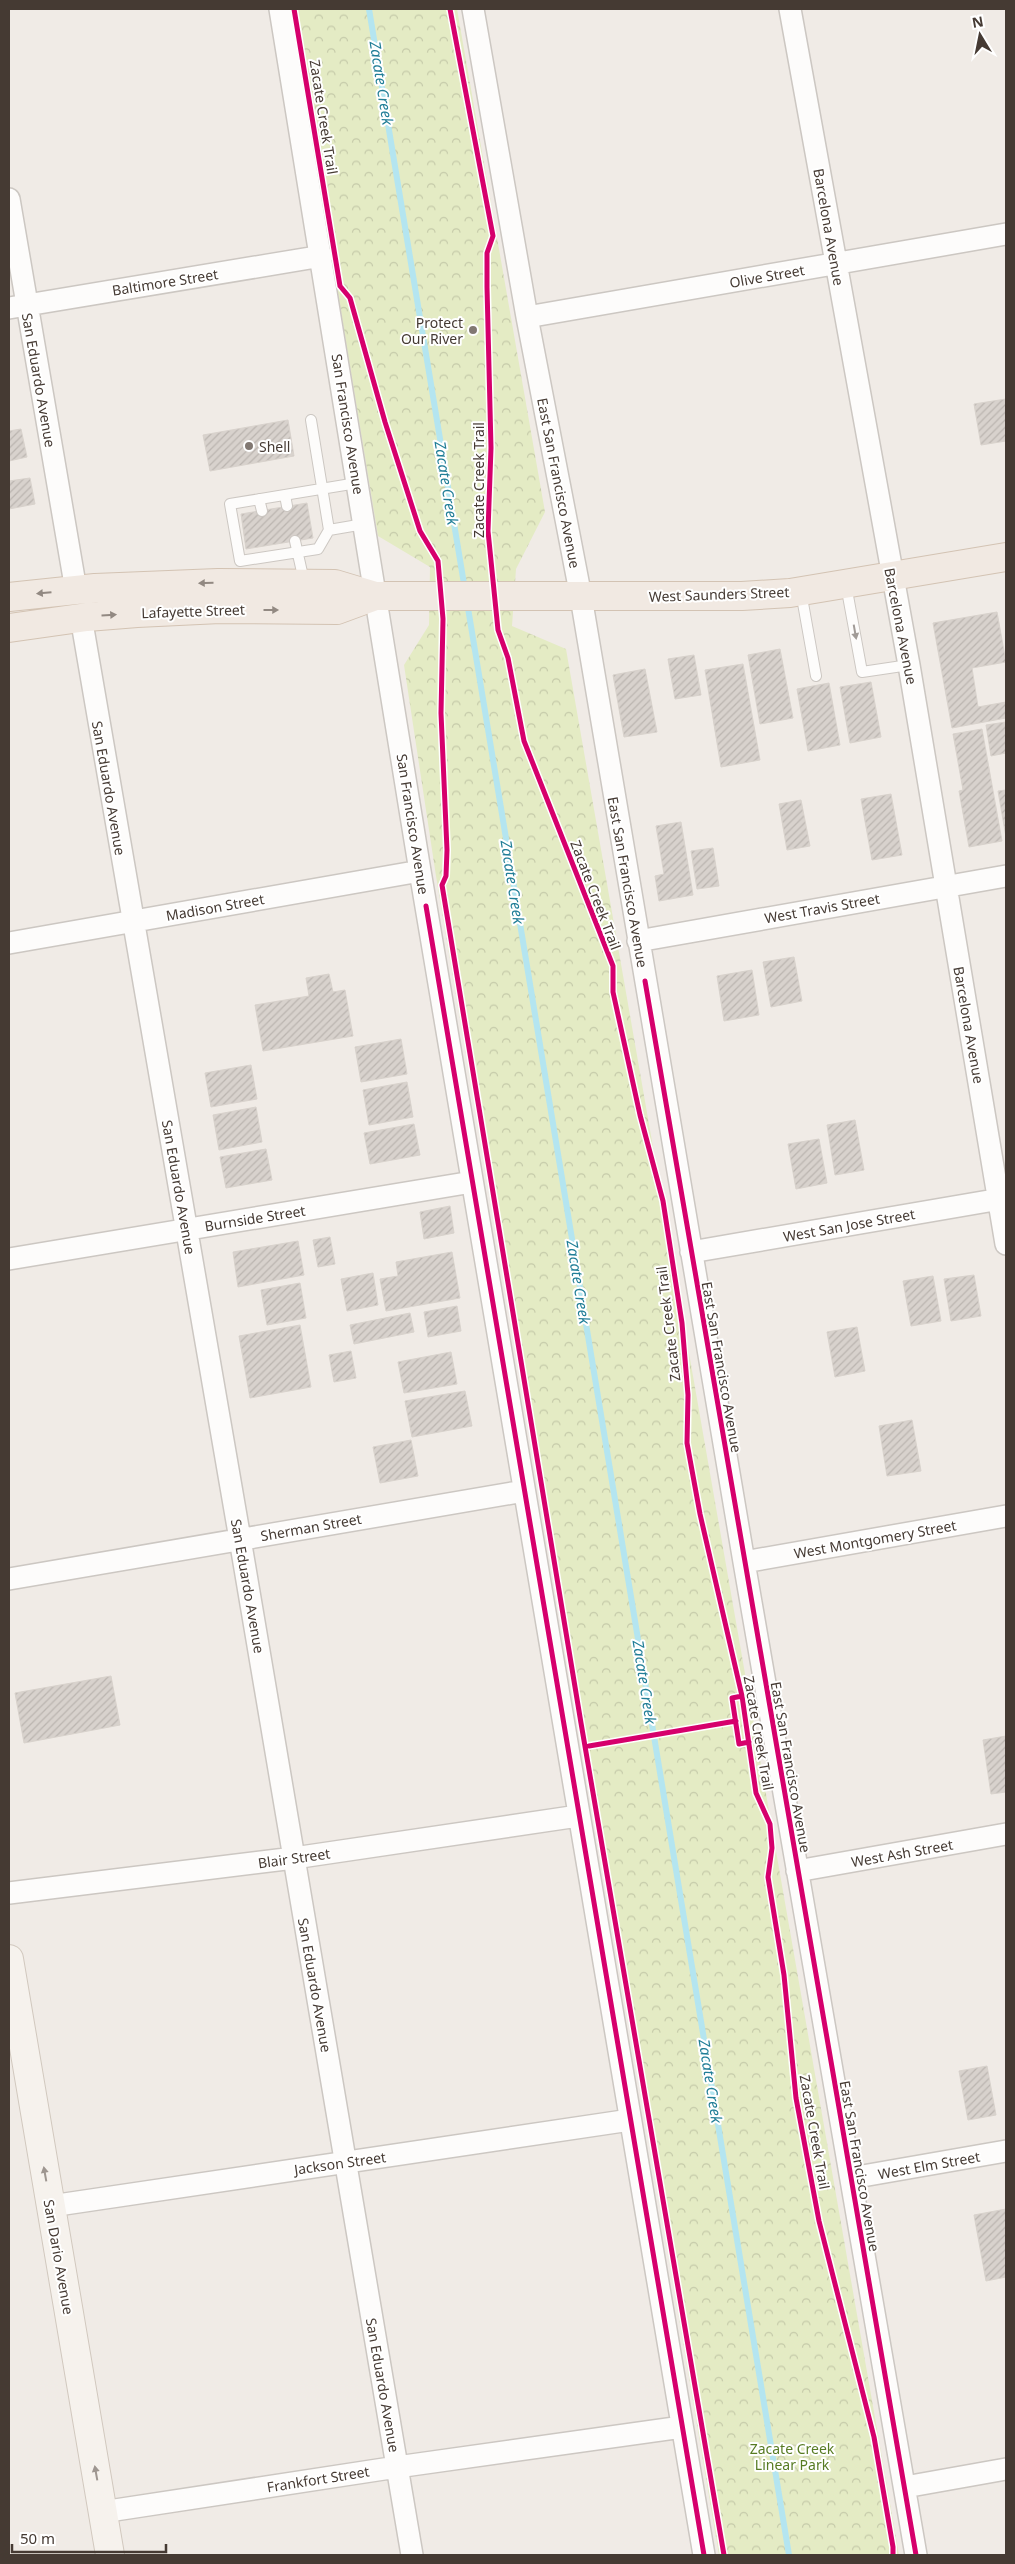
<svg xmlns="http://www.w3.org/2000/svg" width="1015" height="2564" viewBox="0 0 1015 2564" font-family="'Noto Sans',sans-serif">
  <defs>
    <pattern id="forest-crowns" width="20" height="18" patternUnits="userSpaceOnUse" patternTransform="scale(1.25)"><rect width="20" height="18" fill="#e4ebc4"/><path d="M2 6a3 3 0 1 1 6 0M12 15a3 3 0 1 1 6 0" fill="none" stroke="#c5caa9"/></pattern>
    <pattern id="building-hatch" width="6" height="6" patternUnits="userSpaceOnUse" patternTransform="scale(1.25)"><rect width="6" height="6" fill="#d8d2cd"/><path d="M-1 1l2-2M0 6l6-6M5 7l2-2" fill="none" stroke="#bbb5b0"/></pattern>
  </defs>
  <rect width="100%" height="100%" fill="#f0ebe6"/>
  <!-- forest -->
  <path fill="url(#forest-crowns)" d="M291,9h166l88,503 -29,57 -4,57 54,23 333,1906h-180l-283,-1679 -32,-211 25,-40 1,-58 -52,-31z"/>
  <g fill="none" stroke-linecap="round" stroke-linejoin="round">
    <!-- stream -->
    <path stroke="#b4e5f0" stroke-width="6" d="M369,9l96,581
      M467,602l322,1953"/>
  </g>
  <!-- building -->
  <path fill="url(#building-hatch)" stroke="#d8d2cc" d="M1006,399v42l-25,4 -7,-41z
    M288,420l6,36 -84,15 -7,-36z
    M21,429l6,28 -18,4v-30z
    M30,478l5,26 -26,5v-28z
    M307,503l6,35 -67,11 -5,-35z
    M997,612l9,50 -34,6 6,39 28,-5v16l-54,10 -19,-105z
    M780,649l13,69 -33,6 -12,-69z
    M694,655l7,40 -26,4 -7,-40z
    M743,664l17,96 -39,7 -16,-97z
    M645,669l12,63 -33,5 -11,-62z
    M871,682l10,55 -31,6 -10,-56z
    M829,683l11,62 -32,6 -11,-62z
    M1006,722v31l-15,3 -5,-31z
    M982,729l20,112 -33,6 -10,-56 4,-1 -10,-56z
    M1006,790v47l-8,-46z
    M891,794l11,61 -30,5 -11,-61z
    M801,800l9,46 -23,4 -8,-46z
    M681,822l12,73 -34,6 -4,-25 9,-2 -8,-48z
    M713,848l6,38 -22,3 -6,-38z
    M794,957l8,44 -31,6 -8,-45z
    M752,970l7,45 -35,6 -7,-45z
    M329,974l4,18 12,-2 8,46 -90,15 -8,-46 54,-9 -3,-18z
    M401,1039l6,35 -46,8 -6,-35z
    M251,1065l6,34 -46,8 -6,-34z
    M407,1082l6,35 -44,8 -6,-35z
    M256,1107l6,35 -43,8 -6,-35z
    M855,1120l9,50 -29,5 -8,-50z
    M414,1124l6,31 -50,9 -6,-31z
    M819,1139l8,44 -31,6 -8,-45z
    M266,1149l6,31 -46,8 -6,-31z
    M450,1206l4,27 -30,6 -4,-27z
    M330,1237l5,27 -17,3 -5,-27z
    M298,1241l6,34 -66,12 -5,-35z
    M452,1252l8,46 -74,13 -6,-32 18,-3 -2,-14z
    M373,1273l5,32 -31,6 -6,-32z
    M974,1275l7,41 -30,5 -7,-42z
    M933,1276l8,45 -30,5 -8,-45z
    M300,1283l6,35 -39,7 -6,-35z
    M457,1306l4,25 -33,6 -4,-25z
    M410,1313l4,19 -60,12 -4,-19z
    M300,1325l11,62 -61,11 -11,-62z
    M857,1327l8,44 -30,6 -8,-45z
    M351,1351l5,27 -22,4 -5,-27z
    M451,1352l6,32 -53,9 -6,-31z
    M465,1391l7,35 -60,11 -7,-36z
    M912,1420l9,51 -34,5 -8,-50z
    M411,1440l7,36 -38,7 -7,-36z
    M111,1676l9,49 -96,18 -9,-50z
    M1006,1736v56l-15,2 -8,-54z
    M987,2066l9,49 -28,5 -9,-49z
    M1006,2209v68l-20,4 -12,-66z"/>
  <g fill="none" stroke-linecap="round" stroke-linejoin="round">
    <defs>
      <path id="lane" d="M311,420l18,110
        M357,483l-127,21 10,57 78,-12 11,-19 35,-6
        M285,495l2,11
        M259,499l3,12
        M295,541l9,40
        M846,585l16,87 47,-7
        M801,592l15,84"/>
      <path id="street" d="M280,9l140,862 284,1684
        M473,9l54,308 54,280 163,965 172,993
        M790,9l119,656 97,579
        M9,199l67,391
        M9,308l313,-52
        M527,317l479,-83
        M81,617l159,922 172,1016
        M638,941l368,-65
        M9,943l411,-72
        M691,1252l315,-54
        M9,1259l463,-77
        M744,1562l262,-46
        M9,1579l515,-88
        M797,1871l209,-37
        M9,1893l285,-35 284,-42
        M851,2178l155,-27
        M51,2206l579,-86
        M905,2487l101,-18
        M102,2512l295,-45 285,-40"/>
      <path id="secondary" d="M9,1959l101,596"/>
      <path id="primary" d="M9,597l86,-9 123,-5 117,1 40,12h367l48,-3 216,-36
        M9,628l78,-11 50,-4 83,-4 117,1 38,-14"/>
    </defs>
    <!-- lane casing -->
    <use href="#lane" stroke="#ccc7c2" stroke-width="12"/>
    <!-- street casing -->
    <use href="#street" stroke="#ccc7c2" stroke-width="24"/>
    <!-- secondary casing -->
    <use href="#secondary" stroke="#d1c8be" stroke-width="30"/>
    <!-- primary casing -->
    <use href="#primary" stroke="#d3c3b3" stroke-width="30"/>
    <!-- lane -->
    <use href="#lane" stroke="#fdfcfb" stroke-width="10"/>
    <!-- street -->
    <use href="#street" stroke="#fdfcfb" stroke-width="21"/>
    <!-- secondary -->
    <use href="#secondary" stroke="#f6f2ed" stroke-width="28"/>
    <!-- primary -->
    <use href="#primary" stroke="#f1e9e2" stroke-width="28"/>
    <defs>
      <path id="cycleway" d="M294,9l46,277 10,12 35,124 35,109 18,30 5,58 -2,94 6,137 -1,26 -4,9 139,838 143,832
        M450,9l43,227 -6,17v34l4,161 -3,83 10,99 10,28 16,83 89,225v26l27,123 23,86 19,122 6,72 -1,48 13,71 42,182 14,97 14,31 2,24 -4,29 16,98 12,123 23,123 55,216 19,110v8
        M426,906l278,1649
        M645,981l271,1574
        M742,1696l-10,2 7,46 10,-2
        M589,1746l147,-25"/>
    </defs>
    <!-- cycleway casing -->
    <use href="#cycleway" stroke="#fff" stroke-width="8"/>
    <!-- cycleway -->
    <use href="#cycleway" stroke="#d6006c" stroke-width="5"/>
  </g>
  <!-- one-way arrows -->
  <defs><path id="oneway-solid" d="M-6-.8H1V-3.2L6.5 0L1 3.2V.8H-6Z" transform="scale(1.25)"/></defs>
  <g fill="#928982">
    <use href="#oneway-solid" transform="translate(206 583) rotate(179)"/>
    <use href="#oneway-solid" transform="translate(44 593) rotate(175)"/>
    <use href="#oneway-solid" transform="translate(271 610)"/>
    <use href="#oneway-solid" transform="translate(109 615) rotate(-4)"/>
  </g>
  <use fill="#a19b97" href="#oneway-solid" transform="translate(855 632) rotate(80)"/>
  <g fill="#9e9690">
    <use href="#oneway-solid" transform="translate(45 2174) rotate(-100)"/>
    <use href="#oneway-solid" transform="translate(96 2473) rotate(-100)"/>
  </g>
  <!-- markers -->
  <g fill="#817872" stroke="#fff" stroke-width="2">
    <circle cx="473" cy="330" r="5"/>
    <circle cx="249" cy="446" r="5"/>
  </g>
  <g text-anchor="middle" dominant-baseline="central" stroke-width="4" stroke-linejoin="round" paint-order="stroke">
    <!-- street labels -->
    <g font-size="14" fill="#453a33" stroke="#fff">
      <text transform="translate(324 117) rotate(81)">Zacate Creek Trail</text>
      <text transform="translate(829 227) rotate(80)">Barcelona Avenue</text>
      <text transform="translate(767 276) rotate(-10)">Olive Street</text>
      <text transform="translate(165 282) rotate(-9)">Baltimore Street</text>
      <text transform="translate(39 380) rotate(80)">San Eduardo Avenue</text>
      <text transform="translate(348 424) rotate(81)">San Francisco Avenue</text>
      <text transform="translate(478 480) rotate(-90)">Zacate Creek Trail</text>
      <text transform="translate(559 483) rotate(79)">East San Francisco Avenue</text>
      <text transform="translate(719 594) rotate(-2)">West Saunders Street</text>
      <text transform="translate(193 611) rotate(-2)">Lafayette Street</text>
      <text transform="translate(901 626) rotate(79)">Barcelona Avenue</text>
      <text transform="translate(109 788) rotate(80)">San Eduardo Avenue</text>
      <text transform="translate(413 824) rotate(81)">San Francisco Avenue</text>
      <text transform="translate(628 882) rotate(80)">East San Francisco Avenue</text>
      <text transform="translate(596 895) rotate(69)">Zacate Creek Trail</text>
      <text transform="translate(215 907) rotate(-10)">Madison Street</text>
      <text transform="translate(822 908) rotate(-10)">West Travis Street</text>
      <text transform="translate(969 1025) rotate(80)">Barcelona Avenue</text>
      <text transform="translate(179 1187) rotate(80)">San Eduardo Avenue</text>
      <text transform="translate(255 1218) rotate(-9)">Burnside Street</text>
      <text transform="translate(849 1225) rotate(-10)">West San Jose Street</text>
      <text transform="translate(668 1324) rotate(-97)">Zacate Creek Trail</text>
      <text transform="translate(722 1367) rotate(80)">East San Francisco Avenue</text>
      <text transform="translate(311 1527) rotate(-10)">Sherman Street</text>
      <text transform="translate(875 1539) rotate(-10)">West Montgomery Street</text>
      <text transform="translate(248 1586) rotate(80)">San Eduardo Avenue</text>
      <text transform="translate(759 1733) rotate(80)">Zacate Creek Trail</text>
      <text transform="translate(791 1767) rotate(80)">East San Francisco Avenue</text>
      <text transform="translate(902 1853) rotate(-10)">West Ash Street</text>
      <text transform="translate(294 1858) rotate(-8)">Blair Street</text>
      <text transform="translate(315 1985) rotate(80)">San Eduardo Avenue</text>
      <text transform="translate(815 2132) rotate(80)">Zacate Creek Trail</text>
      <text transform="translate(340 2163) rotate(-8)">Jackson Street</text>
      <text transform="translate(929 2165) rotate(-10)">West Elm Street</text>
      <text transform="translate(860 2166) rotate(80)">East San Francisco Avenue</text>
      <text transform="translate(59 2257) rotate(80)">San Dario Avenue</text>
      <text transform="translate(383 2385) rotate(80)">San Eduardo Avenue</text>
      <text transform="translate(318 2479) rotate(-9)">Frankfort Street</text>
    </g>
    <!-- poi labels -->
    <g font-size="14" fill="#453a33" stroke="#fff" text-anchor="end">
      <text x="463" y="322">Protect<tspan x="463" dy="16">Our River</tspan></text>
      <text x="259" y="446" text-anchor="start">Shell</text>
    </g>
    <!-- park labels -->
    <g font-size="14" fill="#577b23" stroke="#fff">
      <text x="792" y="2448">Zacate Creek<tspan x="792" dy="16">Linear Park</tspan></text>
    </g>
    <!-- water labels -->
    <g font-size="15" font-style="italic" fill="#217e97" stroke="#fff">
      <text transform="translate(382 83) rotate(81)">Zacate Creek</text>
      <text transform="translate(447 483) rotate(81)">Zacate Creek</text>
      <text transform="translate(513 882) rotate(81)">Zacate Creek</text>
      <text transform="translate(579 1282) rotate(81)">Zacate Creek</text>
      <text transform="translate(645 1682) rotate(81)">Zacate Creek</text>
      <text transform="translate(711 2081) rotate(81)">Zacate Creek</text>
    </g>
  </g>
  <!-- border -->
  <rect width="1015" height="2564" fill="none" stroke="#453a33" stroke-width="20"/>
  <!-- north arrow -->
  <g transform="translate(980 35) rotate(350)" stroke="#ffffff" stroke-width="4" paint-order="stroke">
  <path d="M0-4L9 19L0 12L-9 19Z" fill="#453a33"/>
  <text y="-8" font-size="14" font-weight="bold" text-anchor="middle" fill="#453a33">N</text>
  </g>
  <!-- scale -->
  <path d="M12 2544v8h154v-8" fill="none" stroke="#453a33" stroke-width="2.5"/>
  <text x="20" y="2544" font-size="15" fill="#453a33" stroke="#ffffff" stroke-width="4" paint-order="stroke">50 m</text>
</svg>
